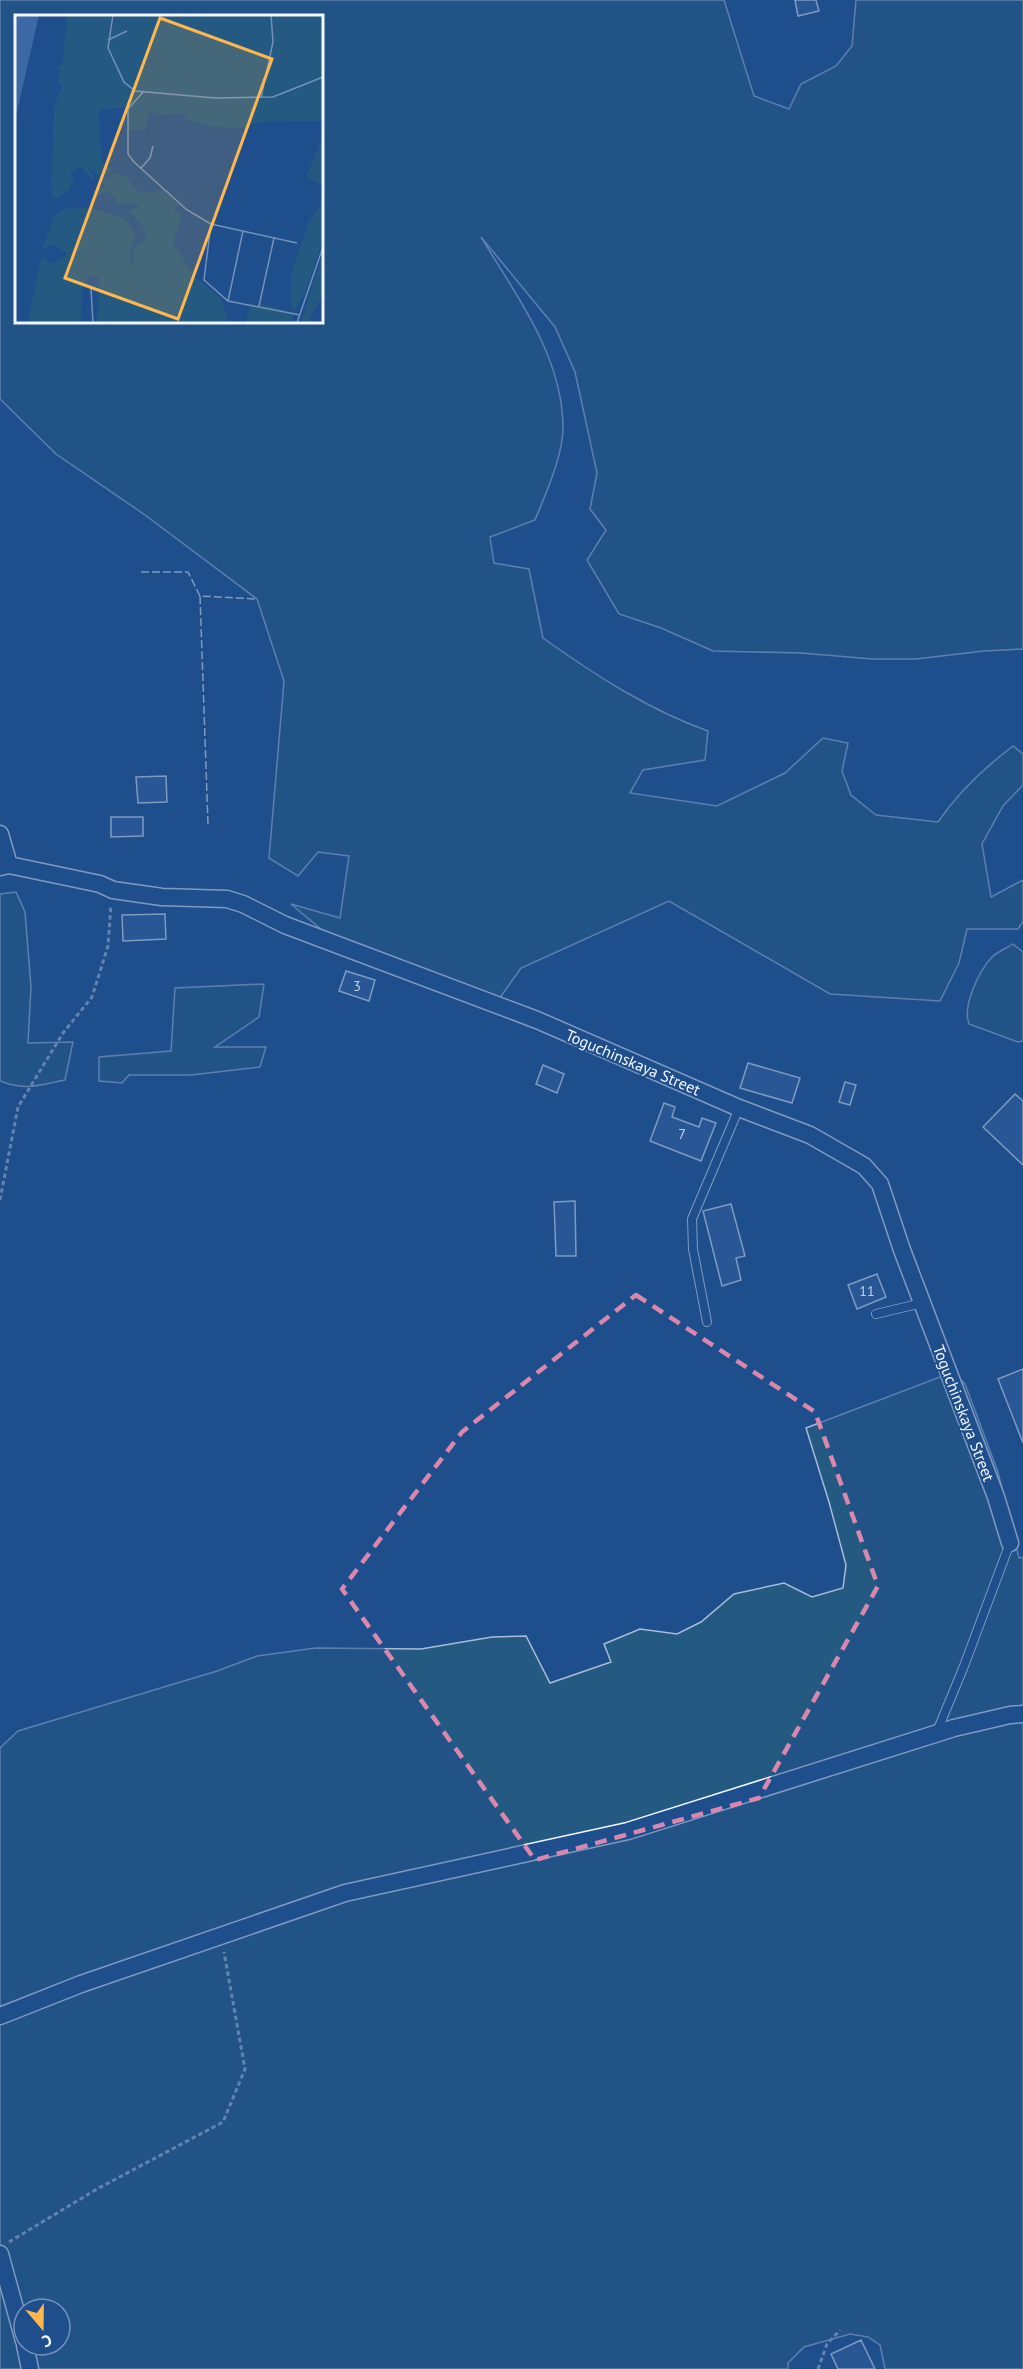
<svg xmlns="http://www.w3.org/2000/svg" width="1023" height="2369" viewBox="0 0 1023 2369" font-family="'PT Sans',sans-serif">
  <rect width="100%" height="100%" fill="#1f4e8c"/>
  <!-- green -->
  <path fill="#245a82" stroke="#a8bbd7" stroke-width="1.5" fill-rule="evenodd" d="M0,0h724l30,96 35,13 12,-25 35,-18 16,-20 4,-46h167v649l-39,2 -68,8h-44l-71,-6 -88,-2 -52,-23 -42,-14 -32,-54 19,-30 -16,-21 7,-36 -22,-101 -20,-45 -74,-90c35,58 80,117 82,187 1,30 -17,69 -28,96l-45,17 4,26 35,6 14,69c52,37 106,72 165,93l-3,29 -62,10 -13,23 87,13 68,-33 38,-35 25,5 -6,28 9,24 25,20 62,7c21,-31 46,-54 75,-76l10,8v31l-20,21 -21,38 9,53 32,-17v42l-5,7h-51l-8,34 -19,38 -110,-7 -161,-93 -148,67 -22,31 -177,-69 -31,-26 49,14 9,-62 -31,-4 -20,24 -29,-18 15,-177 -27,-82 -112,-84 -89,-61 -56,-55zM16,16h305v305h-305z
    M16,892l9,20 6,75 -3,56 45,-1 -8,38c-26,5 -40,11 -65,1v-187z
    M1013,944l10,8v89l-5,1 -49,-18c-7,-18 10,-53 23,-67 5,-5 15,-9 21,-13z
    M264,984l-5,33 -44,30h51l-6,20 -69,8h-62l-7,8 -23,-2v-24l72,-6 4,-63z
    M953,1372l12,12 33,88 21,86 4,-1v812h-138l-5,-24 -12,-8 -18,-3 -46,13 -16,16v6h-788v-621l18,-17 199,-60 40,-15 59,-8 105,1 71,-12 34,-1 24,47 61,-21 -7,-18 36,-15 37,5 24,-12 33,-28 50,-11 28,14 31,-9 3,-23 -17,-63 -23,-74zM24,2309h36v36h-36z"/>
  <!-- building -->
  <path fill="#3563a3" stroke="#f2f6ff" stroke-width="1.5" d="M795,0h21l3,11 -21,5z
    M166,776l1,26 -29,1 -2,-26z
    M111,817h32v19l-32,1z
    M165,914l1,25 -43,2 -1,-26z
    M346,971l29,9 -6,21 -30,-10z
    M748,1063l52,15 -8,25 -52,-15z
    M543,1065l21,9 -7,19 -21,-9z
    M845,1082l11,3 -6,20 -11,-3z
    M1015,1094l8,7v64l-40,-38z
    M664,1103l11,4 -3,10 27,10 3,-9 14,5 -15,38 -51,-20z
    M575,1201l1,55h-20l-2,-54z
    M731,1204l14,52 -9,2 5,22 -19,6 -19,-75z
    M877,1274l9,23 -29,12 -9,-24z
    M1023,1369v74l-25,-64z
    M861,2340l14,29h-37l-7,-15z"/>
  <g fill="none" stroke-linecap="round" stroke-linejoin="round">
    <defs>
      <path id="lane" d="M876,1314l46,-11
        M707,1322l-14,-73 -1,-30 47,-111
        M936,1734l28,-68 46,-123"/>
      <path id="street" d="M0,834l9,31
        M0,867l9,-2 91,19 13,6 49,7 65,2 16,5 42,21 252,95 202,88 71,27 54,31 16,18 22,66 94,247 14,46
        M0,2016l81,-32 264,-91 283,-62 326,-103 56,-13 13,-1
        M0,2254l24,87
        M25,2345l5,24"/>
    </defs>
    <!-- lane casing -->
    <use href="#lane" stroke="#f2f6ff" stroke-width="10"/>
    <!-- street casing -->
    <use href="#street" stroke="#f2f6ff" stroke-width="19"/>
    <!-- path -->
    <path stroke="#b3c4dc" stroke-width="3" stroke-dasharray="4.5 3" stroke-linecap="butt" d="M0,1200l18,-93 45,-74 29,-36 16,-51 3,-41
      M9,2242l88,-53 126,-67 22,-53 -21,-117
      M818,2369l9,-25 13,-14"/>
    <!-- lane -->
    <use href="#lane" stroke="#1f4e8c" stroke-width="8"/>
    <!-- street -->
    <use href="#street" stroke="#1f4e8c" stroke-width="16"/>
    <!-- fence -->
    <path stroke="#f2f6ff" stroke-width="1.5" stroke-dasharray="8 3" stroke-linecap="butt" d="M141,572h47l12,24
      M208,824l-8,-228 57,3"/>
  </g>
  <!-- marked area -->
  <path d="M0 0H1023V2369H0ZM636,1295l179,117 63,174 -119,212 -224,62 -193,-271 120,-157z" fill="#1f4e8c" fill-opacity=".55" fill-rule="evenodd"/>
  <path fill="none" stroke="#da87ad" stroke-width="4.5" stroke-dasharray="12 8" stroke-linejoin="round" d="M636,1295l179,117 63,174 -119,212 -224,62 -193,-271 120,-157z"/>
  <g text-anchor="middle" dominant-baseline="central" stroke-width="4.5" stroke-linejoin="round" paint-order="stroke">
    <!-- number labels -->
    <g font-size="14" fill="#c3d1e8">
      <text x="357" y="986">3</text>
      <text x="682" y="1134">7</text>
      <text x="867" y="1291">11</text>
    </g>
    <!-- street labels -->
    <g font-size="16" fill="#f2f6ff" stroke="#1f4e8c">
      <text transform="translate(633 1062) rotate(23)">Toguchinskaya Street</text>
      <text transform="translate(964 1413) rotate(69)">Toguchinskaya Street</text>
    </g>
  </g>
  <!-- overview -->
  <g transform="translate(15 15)">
    <rect width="308" height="308" fill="#1f4e8c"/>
    <path d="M52,0h46l-4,25 5,-25h208v106l-62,1 -15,6 -29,-1 -31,-8 -1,-6 -23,2 -12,-4 -3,19 -18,1v-24l-29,3 2,51 11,8 -5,6 -6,-4 -2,5 -11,-8 8,11 -4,1 -10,-12 -6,1 -5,4 3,8 -6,9 -10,8 -7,-1 3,-91 9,-21 -6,-2 3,-11 -5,-5 7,-2zM307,124l1,42 -2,4 -15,-8zM99,157l12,5 14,16 23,-3 16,14 3,4 -5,-3 -3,6 8,3 -9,29 21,33 26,21 8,20 -2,6 -129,-1 2,-43 -4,-3 -9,4 -4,7 -1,35 -53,1 13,-66 12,6 14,-9 -12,-9 -13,4 12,-33 9,-7 27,-2 35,12 11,15 -7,21 4,13v-18l13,-12 -3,-11 -14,-16 11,-4 -9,-5 -14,3 -3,-10 -6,-3 -12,5 -2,-4 10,-6v-6l-6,-1 11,-2zM301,186l-6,21 12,-21v42l-16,48 -11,19 -4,-2v-35zM307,240v41l-14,26h-7zM247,289l32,9 -2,9 -46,1 4,-17z" fill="#245a82"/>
    <path d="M0,0h24l-24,105z" fill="#3b69a3"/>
    <path fill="none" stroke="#7391ba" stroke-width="1.5" d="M98,0l-5,33 16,34 11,9 80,7 58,-1 50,-20M93,25l19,-9M129,76l-16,18v45l6,8 53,48 24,14 86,19M246,83l12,-56 -2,-27M126,153l9,-10 3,-12M196,209l-7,56 24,21 72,14M76,274l2,34M213,286l15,-70M244,291l15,-68M282,308l26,-76"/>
    <path fill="#ffb74d" fill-opacity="0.15" stroke="#ffb74d" stroke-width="3" d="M145,3l112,41 -94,260 -113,-41z"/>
    <rect width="308" height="308" fill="none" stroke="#f2f6ff" stroke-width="3"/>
  </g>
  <!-- north arrow -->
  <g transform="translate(42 2327) rotate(160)"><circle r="28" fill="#1f4e8c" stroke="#7391ba" stroke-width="1.5"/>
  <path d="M0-4.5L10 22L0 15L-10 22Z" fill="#ffb74d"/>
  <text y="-9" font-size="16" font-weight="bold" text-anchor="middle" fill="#f2f6ff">С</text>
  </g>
</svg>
